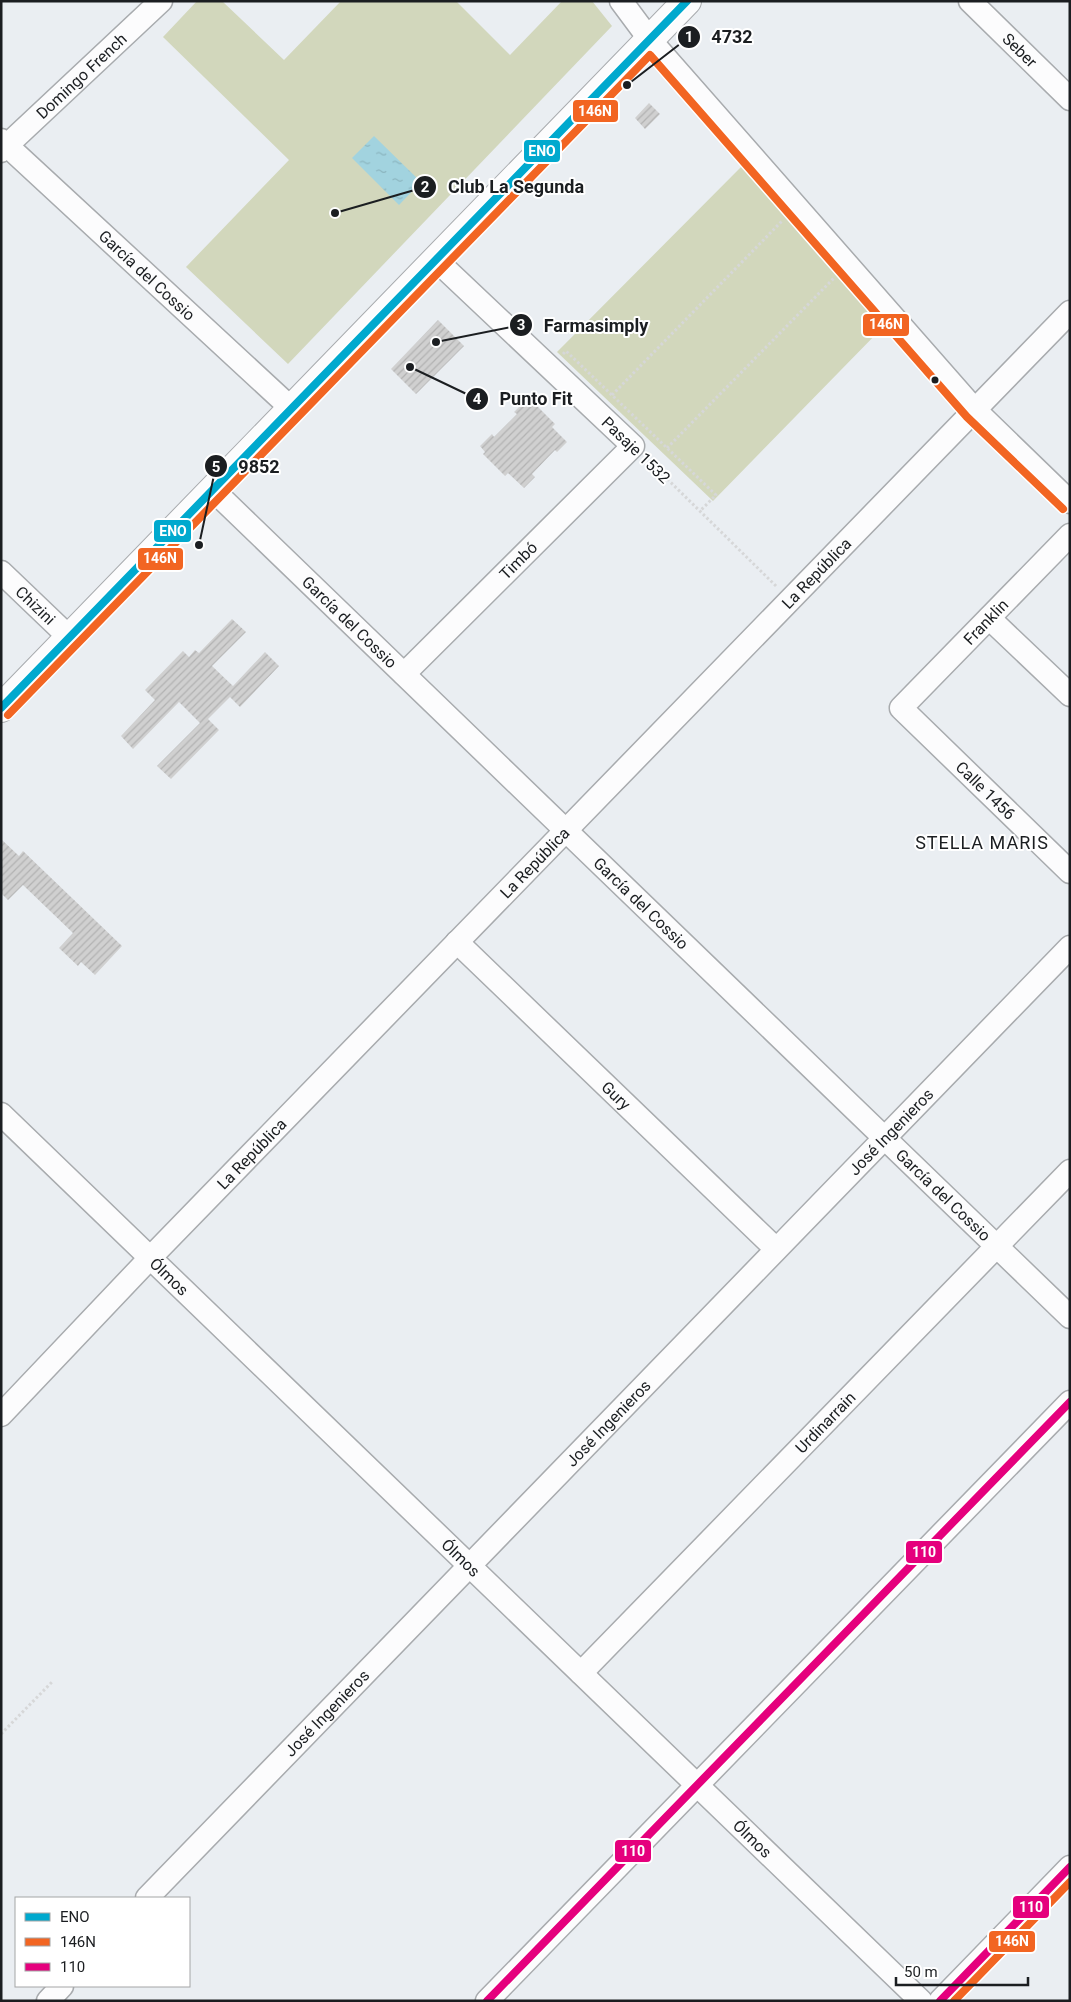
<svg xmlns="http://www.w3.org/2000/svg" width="1071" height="2002" viewBox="0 0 1071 2002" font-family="Roboto,sans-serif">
  <defs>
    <pattern id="water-ripples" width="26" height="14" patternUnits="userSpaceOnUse" patternTransform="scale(1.25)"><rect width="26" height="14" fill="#a2d3df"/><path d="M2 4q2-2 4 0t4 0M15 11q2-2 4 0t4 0" fill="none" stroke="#8bb5bf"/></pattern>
    <pattern id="building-hatch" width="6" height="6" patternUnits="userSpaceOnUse" patternTransform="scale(1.25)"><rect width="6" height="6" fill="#d0d0d0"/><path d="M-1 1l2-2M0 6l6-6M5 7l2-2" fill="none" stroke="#b2b2b2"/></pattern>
  </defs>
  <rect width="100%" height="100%" fill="#eaeef2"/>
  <!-- green -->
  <path fill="#d2d7bc" d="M197,1h25l62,59 57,-59h115l54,54 52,-54h30l20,25 -324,338 -102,-97 103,-107 -126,-123z
    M742,166l141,161 -170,174 -156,-149z"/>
  <!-- water -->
  <path fill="url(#water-ripples)" d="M374,136l47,46 -22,23 -47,-47z"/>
  <!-- building -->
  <path fill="url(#building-hatch)" d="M649,103l11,11 -15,15 -10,-11z
    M438,320l26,26 -48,48 -25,-25z
    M527,399l5,5 2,-1 21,21 -3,3 15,15 -10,10 -2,-2 -23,24 3,3 -11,11 -16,-15 -3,3 -22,-22 2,-2 -5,-6 12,-12 2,3 23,-23 -3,-2z
    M232,619l14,13 -34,34 21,20 32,-34 14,14 -39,41 -10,-10 -22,22 11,11 -48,49 -14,-13 43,-43 -21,-21 -46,47 -12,-13 34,-36 -10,-10 38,-39 6,6 6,-7 4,3z
    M1,839l18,17 4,-5 99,95 -27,29 -14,-13 -3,4 -19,-18 14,-15 -50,-48 -15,15 -7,-7z"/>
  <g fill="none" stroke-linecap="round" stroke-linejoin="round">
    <defs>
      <g id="minor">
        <path d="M621,1l29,39 325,370 95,92"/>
        <path id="s1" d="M970,1l100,98"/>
        <path id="s2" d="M1,140l291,269"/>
        <path id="s3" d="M1,151l160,-150"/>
        <path id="s4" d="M213,490l857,827"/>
        <path id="s5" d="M1070,535l-169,173 169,164"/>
        <path id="s6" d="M1,572l69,66"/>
        <path d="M989,618l81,77"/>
        <path id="s7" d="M404,674l229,-228 -197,-186"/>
        <path id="s8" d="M457,942l319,307"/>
        <path id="s9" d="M1,1114l920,887"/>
        <path id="s10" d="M1,1415l149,-157 920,-946"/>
        <path id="s11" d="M581,1673l489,-502"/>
        <path id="s12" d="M147,1898l923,-951"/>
        <path d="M48,2001l14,-15"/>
        <path d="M487,2001l583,-599"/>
        <path d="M940,2001l130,-134"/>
      </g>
      <path id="major" d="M1,708l686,-707"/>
    </defs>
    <!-- minor casing -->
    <use href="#minor" stroke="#a8abae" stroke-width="25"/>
    <!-- major casing -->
    <use href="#major" stroke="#a8abae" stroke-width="30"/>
    <!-- path -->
    <path stroke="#d6d7d8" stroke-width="3" stroke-dasharray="2.5 2.5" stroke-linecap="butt" d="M563,354l3,-3 150,144 -16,16
      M612,395l171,-175
      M667,448l168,-171
      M646,458l131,129
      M1,1734l51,-52"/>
    <!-- minor -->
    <use href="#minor" stroke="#fcfcfd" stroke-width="22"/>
    <!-- major -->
    <use href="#major" stroke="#fcfcfd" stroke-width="28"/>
    <defs>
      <path id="bus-1" d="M1,708l686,-707"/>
      <path id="bus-2" d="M8,715l642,-660 317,362 96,92
        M954,2001l116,-119"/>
      <path id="bus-3" d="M487,2001l583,-599
        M940,2001l130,-134"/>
    </defs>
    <!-- bus-1 casing -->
    <use href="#bus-1" stroke="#fff" stroke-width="11"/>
    <!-- bus-2 casing -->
    <use href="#bus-2" stroke="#fff" stroke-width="11"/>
    <!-- bus-3 casing -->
    <use href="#bus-3" stroke="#fff" stroke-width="11"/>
    <!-- bus-1 -->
    <use href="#bus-1" stroke="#00a9ce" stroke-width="8"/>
    <!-- bus-2 -->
    <use href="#bus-2" stroke="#f26522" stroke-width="8"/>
    <!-- bus-3 -->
    <use href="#bus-3" stroke="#e5007d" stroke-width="8"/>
  </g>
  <!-- markers -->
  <circle fill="#1b1e21" stroke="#fff" stroke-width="2" cx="935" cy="380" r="4.5"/>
  <g text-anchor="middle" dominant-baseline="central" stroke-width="4" stroke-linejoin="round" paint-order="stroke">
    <!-- street labels -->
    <g font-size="16" fill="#1b1e21" stroke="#fff">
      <text stroke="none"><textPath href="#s1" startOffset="70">Seber</textPath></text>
      <text stroke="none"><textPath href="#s3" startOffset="110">Domingo French</textPath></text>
      <text stroke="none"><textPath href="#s2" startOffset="199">García del Cossio</textPath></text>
      <text transform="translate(636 450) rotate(44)">Pasaje 1532</text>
      <text stroke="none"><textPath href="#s7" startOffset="161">Timbó</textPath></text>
      <text stroke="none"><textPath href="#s10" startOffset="1172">La República</textPath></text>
      <text stroke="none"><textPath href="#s6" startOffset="48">Chizini</textPath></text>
      <text stroke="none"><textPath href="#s4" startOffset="190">García del Cossio</textPath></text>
      <text transform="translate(986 622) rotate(-46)">Franklin</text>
      <text stroke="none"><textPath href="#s5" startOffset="360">Calle 1456</textPath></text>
      <text stroke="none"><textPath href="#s10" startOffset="768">La República</textPath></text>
      <text stroke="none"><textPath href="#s4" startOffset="595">García del Cossio</textPath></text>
      <text stroke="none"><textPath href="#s8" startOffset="221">Gury</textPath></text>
      <text stroke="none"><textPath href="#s12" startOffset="1068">José Ingenieros</textPath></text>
      <text stroke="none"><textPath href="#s10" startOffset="362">La República</textPath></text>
      <text stroke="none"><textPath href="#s4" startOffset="1015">García del Cossio</textPath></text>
      <text stroke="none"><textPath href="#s9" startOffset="234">Ólmos</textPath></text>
      <text stroke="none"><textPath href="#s12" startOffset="662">José Ingenieros</textPath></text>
      <text stroke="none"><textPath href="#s11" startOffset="350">Urdinarrain</textPath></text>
      <text stroke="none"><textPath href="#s9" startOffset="639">Ólmos</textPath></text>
      <text stroke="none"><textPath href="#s12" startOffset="258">José Ingenieros</textPath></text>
      <text stroke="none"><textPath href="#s9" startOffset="1044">Ólmos</textPath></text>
    </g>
    <!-- neighbourhood labels -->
    <g font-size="18" letter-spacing="1" fill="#1b1e21" stroke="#fff">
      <text x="982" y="842">STELLA MARIS</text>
    </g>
  </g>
  <!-- callouts -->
  <path fill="none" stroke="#1b1e21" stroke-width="2" d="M627 85L689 37M335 213L425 187M436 342L521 325M410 367L477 399M199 545L216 466"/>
  <g fill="#1b1e21" stroke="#fff" stroke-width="2">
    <circle cx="627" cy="85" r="5"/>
    <circle cx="335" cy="213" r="5"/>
    <circle cx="436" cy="342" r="5"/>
    <circle cx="410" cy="367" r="5"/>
    <circle cx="199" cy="545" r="5"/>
    <circle cx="689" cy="37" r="12"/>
    <circle cx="425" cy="187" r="12"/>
    <circle cx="521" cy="325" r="12"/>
    <circle cx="477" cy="399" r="12"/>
    <circle cx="216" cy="466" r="12"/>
  </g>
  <g font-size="15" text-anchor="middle" font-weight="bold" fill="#fff">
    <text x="689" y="42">1</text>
    <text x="425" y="192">2</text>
    <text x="521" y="330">3</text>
    <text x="477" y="404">4</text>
    <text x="216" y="472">5</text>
  </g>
  <g font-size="18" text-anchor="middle" font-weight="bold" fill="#1b1e21" stroke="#fff" stroke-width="4" stroke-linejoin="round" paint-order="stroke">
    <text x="732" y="43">4732</text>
    <text x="516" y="193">Club La Segunda</text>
    <text x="596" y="332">Farmasimply</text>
    <text x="536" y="405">Punto Fit</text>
    <text x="259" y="473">9852</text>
  </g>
  <g stroke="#fff" stroke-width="2">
    <rect x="572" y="99" width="47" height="24" rx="5" fill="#f26522"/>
    <rect x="523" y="139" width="38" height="24" rx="5" fill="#00a9ce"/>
    <rect x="862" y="313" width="48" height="24" rx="5" fill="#f26522"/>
    <rect x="153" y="519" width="39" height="24" rx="5" fill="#00a9ce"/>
    <rect x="137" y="547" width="47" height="24" rx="5" fill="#f26522"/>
    <rect x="905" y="1540" width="38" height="24" rx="5" fill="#e5007d"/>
    <rect x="614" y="1839" width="38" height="24" rx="5" fill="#e5007d"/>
    <rect x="1012" y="1895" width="38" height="24" rx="5" fill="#e5007d"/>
    <rect x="988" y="1930" width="48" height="23" rx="5" fill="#f26522"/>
  </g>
  <g font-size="14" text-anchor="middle" font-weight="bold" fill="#fff">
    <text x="595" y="116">146N</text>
    <text x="542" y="156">ENO</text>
    <text x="886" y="329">146N</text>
    <text x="173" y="536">ENO</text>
    <text x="160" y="563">146N</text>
    <text x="924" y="1557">110</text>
    <text x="633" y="1856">110</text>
    <text x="1031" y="1912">110</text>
    <text x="1012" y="1946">146N</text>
  </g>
  <!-- border -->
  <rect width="1071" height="2002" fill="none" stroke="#1b1e21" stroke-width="5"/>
  <!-- legend -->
  <rect x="15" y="1897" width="175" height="90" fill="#ffffff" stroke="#a4a5a6"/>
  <rect x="25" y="1913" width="25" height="8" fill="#00a9ce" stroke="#a4a5a6"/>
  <text x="60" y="1922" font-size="15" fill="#1b1e21">ENO</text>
  <rect x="25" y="1938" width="25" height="8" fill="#f26522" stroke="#a4a5a6"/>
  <text x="60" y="1947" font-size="15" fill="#1b1e21">146N</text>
  <rect x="25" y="1963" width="25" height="8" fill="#e5007d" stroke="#a4a5a6"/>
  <text x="60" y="1972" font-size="15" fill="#1b1e21">110</text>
  <!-- scale -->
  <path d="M896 1977v8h132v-8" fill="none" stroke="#1b1e21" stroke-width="2.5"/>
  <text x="904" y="1977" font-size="15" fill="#1b1e21" stroke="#ffffff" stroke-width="4" paint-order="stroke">50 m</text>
</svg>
